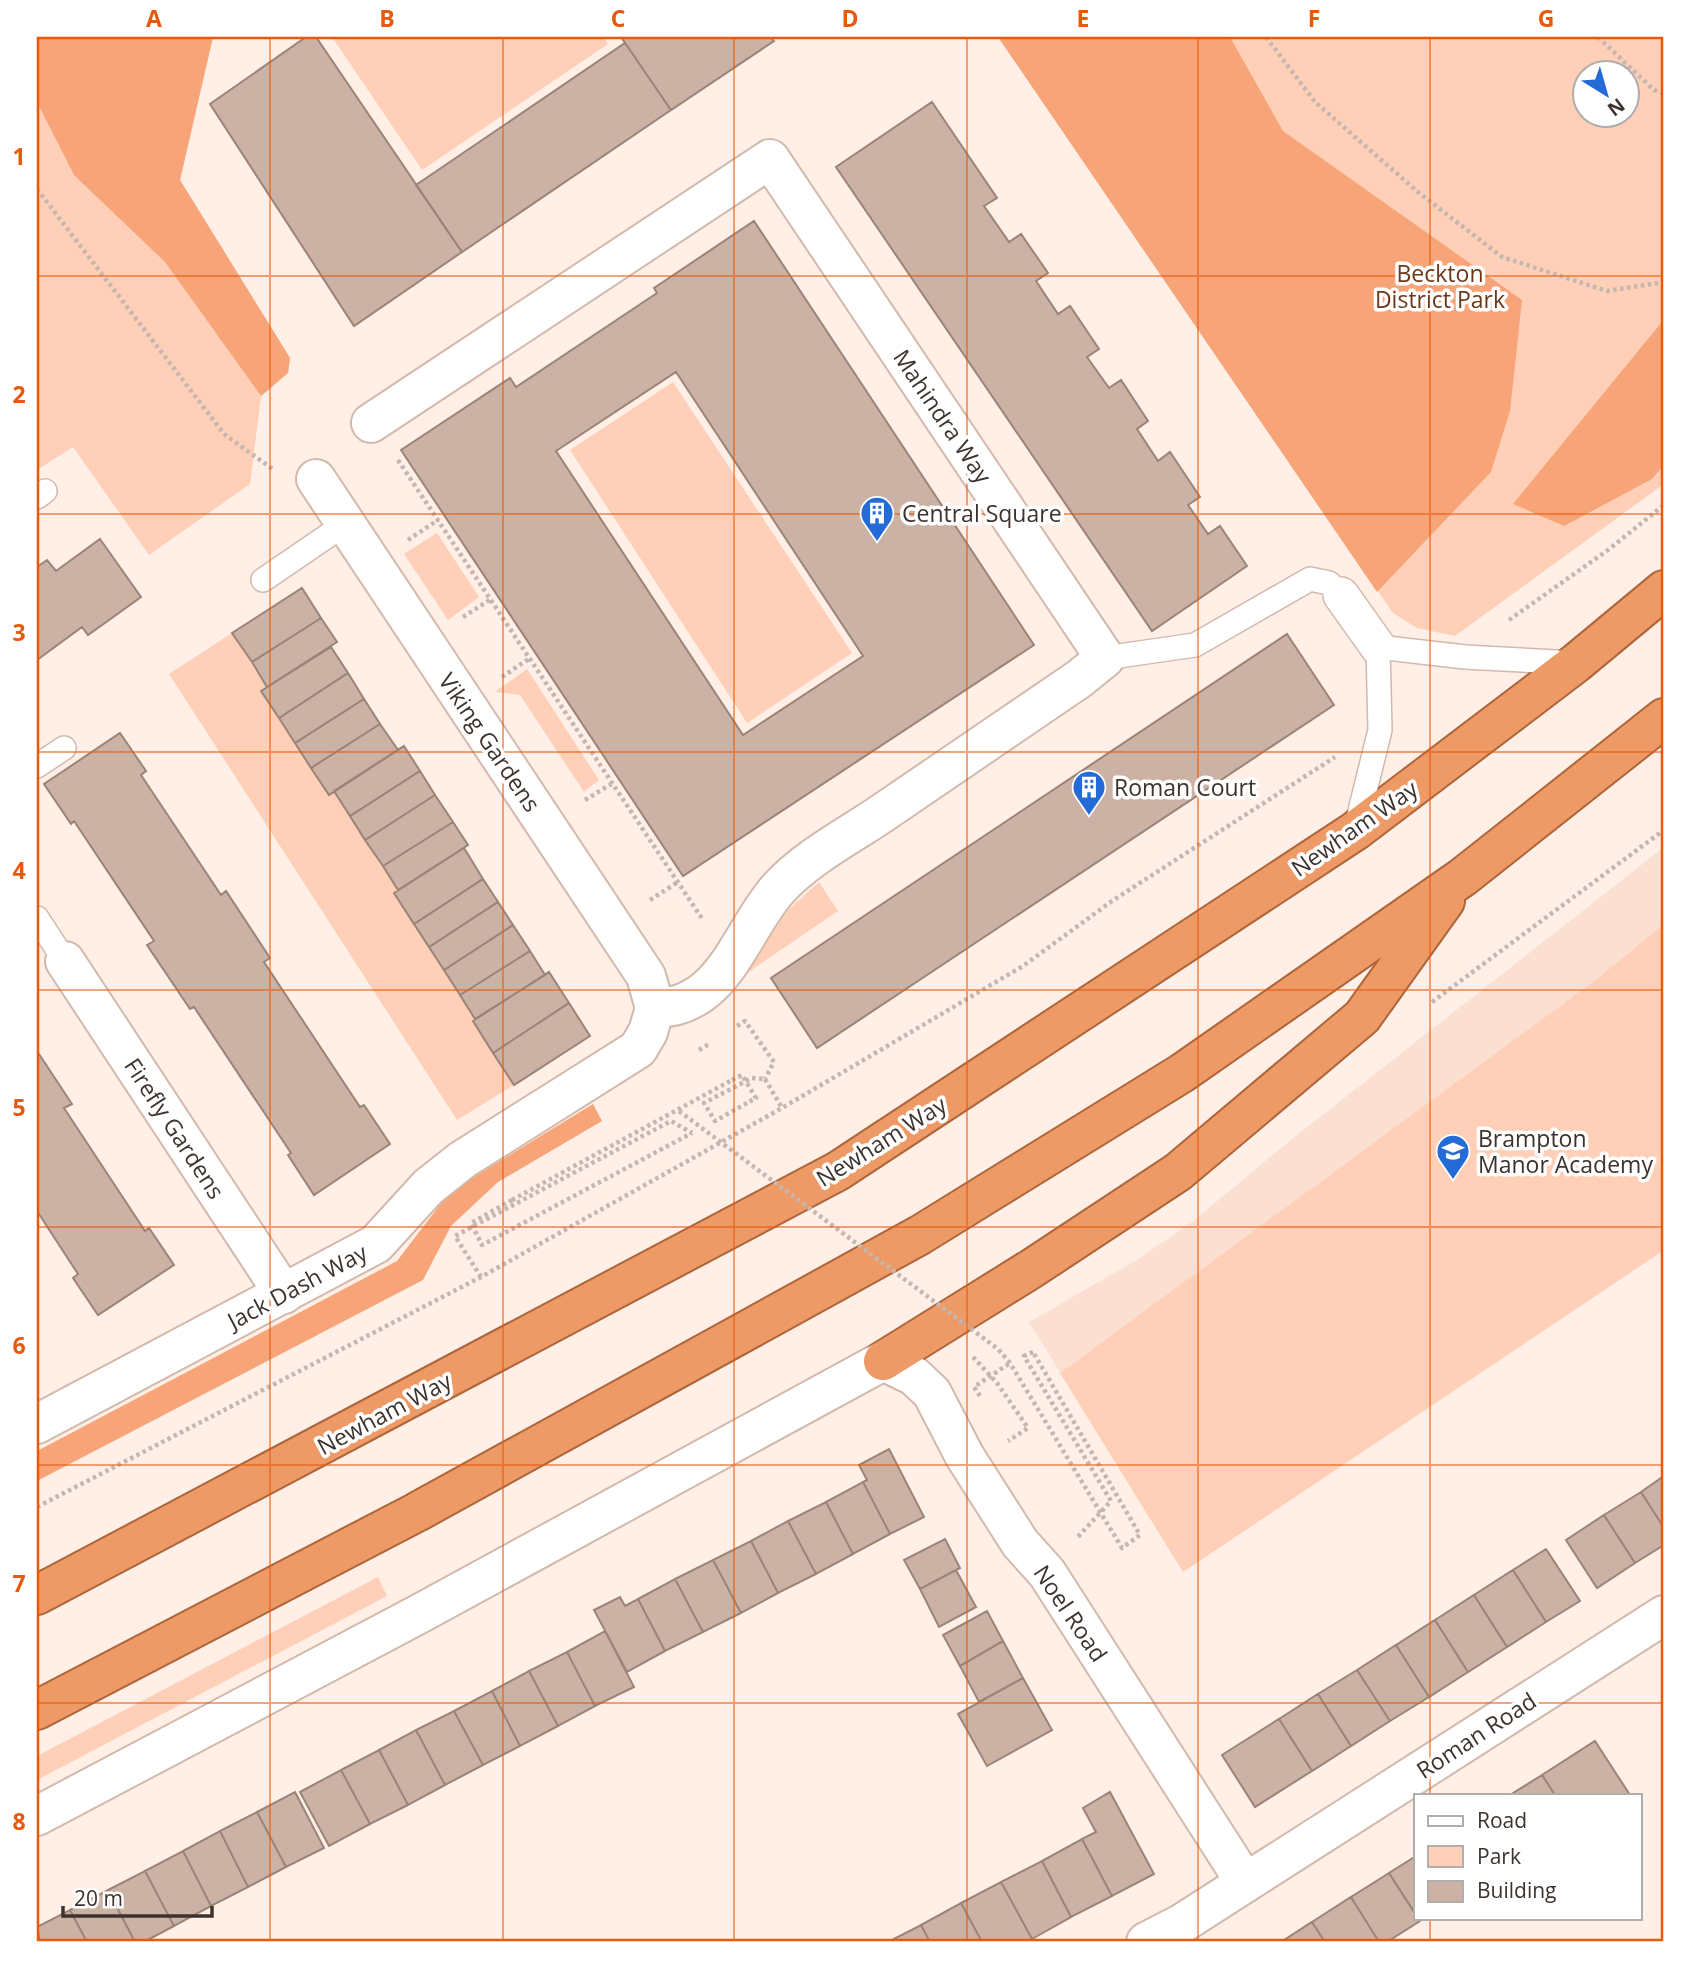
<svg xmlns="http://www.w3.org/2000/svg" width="1701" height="1979" viewBox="0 0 1701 1979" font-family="'Open Sans',sans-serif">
  <rect width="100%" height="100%" fill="#ffefe7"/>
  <!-- built -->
  <path fill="#fbe0d2" d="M1664,847v403l-481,322 -154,-250 106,-61 57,-39 100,-83z"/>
  <!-- green -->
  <path fill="#ffd0b7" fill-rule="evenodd" d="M37,37h176l-33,143 110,178 -2,15 -27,23 -11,88 -101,71 -76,-108 -36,23z
    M332,37h271l5,7 -186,126z
    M998,37h666v447l-209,152 -38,-8 -24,-15zM1586,74h42v42h-42z
    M673,382l179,271 -105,70 -177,-273z
    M437,533l42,64 -31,23 -44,-66z
    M232,633l35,54 -5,4 66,103 6,-3 64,99 -4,3 81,126 -2,3 41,63 -57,35 -288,-446z
    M527,669l72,111 -15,12 -64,-97 -25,-3z
    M819,882l19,29 -94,64 44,-65z
    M1664,924v326l-481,322 -123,-199 537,-394z
    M378,1577l9,19 -350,184v-24z"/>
  <!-- forest -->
  <path fill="#f7a578" d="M37,37h176l-33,143 110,178 -2,15 -27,23 -96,-134 -91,-87 -37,-73z
    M998,37h232l53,94 239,169 -12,111 -19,61 -114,120z
    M1661,323l3,1v141l-12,14 -88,47 -51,-22z
    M593,1104l9,17 -104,61 -47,44 -28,54 -386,201v-30l360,-190 45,-59 27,-22z"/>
  <!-- building -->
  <path fill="#cbb2a5" stroke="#9b8477" stroke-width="2" fill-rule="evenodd" d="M306,37h10l146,215 -108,74 -144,-222z
    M621,37h149l4,4 -103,69z
    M625,43l46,67 -209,142 -46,-67z
    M932,102l65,96 -13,8 25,36 12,-8 27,39 -12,8 22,33 12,-8 29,43 -12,8 22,31 12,-8 27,41 -11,8 21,32 12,-9 30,45 -12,8 20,29 12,-8 27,40 -95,65 -316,-464z
    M754,221l280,424 -351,231 -282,-426 109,-72 6,9 141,-94 -3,-5zM676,372l187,284 -120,79 -187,-284z
    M100,539l41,58 -53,38 -6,-8 -45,33v-93l10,-7 9,11z
    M302,588l19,30 -69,44 -20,-29z
    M321,618l16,24 -70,45 -15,-25z
    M1287,634l47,71 -517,343 -46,-70z
    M331,647l17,26 -69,45 -18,-27z
    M348,673l16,26 -69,44 -16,-25z
    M364,699l16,25 -69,44 -16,-25z
    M380,724l18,26 -69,45 -18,-27z
    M120,733l26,38 -5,4 80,120 5,-4 44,67 -6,4 96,145 4,-2 26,39 -76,51 -26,-40 3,-2 -97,-146 -4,2 -43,-64 7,-4 -80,-120 -3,3 -27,-40z
    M404,746l16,25 -70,45 -16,-25z
    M420,771l15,24 -70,45 -15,-24z
    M435,795l18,27 -70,44 -18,-26z
    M453,822l15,23 -70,45 -15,-24z
    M464,848l19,31 -69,45 -20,-31z
    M483,879l15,23 -69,45 -15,-23z
    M498,902l15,23 -69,45 -15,-23z
    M513,925l17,26 -70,44 -16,-25z
    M530,951l15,24 -70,44 -15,-24z
    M549,972l20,31 -76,50 -20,-32z
    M569,1003l21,33 -76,49 -21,-32z
    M37,1051l35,53 -8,4 81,123 4,-3 25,37 -76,50 -25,-37 5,-4 -41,-63z
    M889,1449l35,68 -34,17 -27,-52 4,-2 -8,-15z
    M1664,1476v52l-23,-36z
    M863,1482l27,52 -37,20 -27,-52z
    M1641,1492l23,36v17l-29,18 -31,-48z
    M826,1502l27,52 -37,20 -28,-53z
    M1604,1515l31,48 -38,25 -31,-48z
    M788,1521l28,53 -38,19 -27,-52z
    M945,1539l15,29 -40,21 -16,-29z
    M751,1541l27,52 -37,20 -28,-53z
    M1546,1549l34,52 -34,21 -33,-52z
    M713,1560l28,53 -38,19 -28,-53z
    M956,1570l20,37 -37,20 -19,-38z
    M1513,1570l33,52 -39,25 -33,-52z
    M675,1579l28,53 -38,19 -27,-52z
    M1474,1595l33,52 -39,25 -33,-52z
    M620,1597l5,9 13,-7 27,52 -38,21 -33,-62z
    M987,1611l16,30 -43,25 -17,-31z
    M1435,1620l33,52 -39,25 -33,-52z
    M605,1631l29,56 -39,19 -28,-54z
    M1003,1641l20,37 -44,24 -19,-36z
    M1396,1645l33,52 -39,24 -33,-51z
    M567,1652l28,54 -37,20 -29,-55z
    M1357,1670l33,51 -39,25 -33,-52z
    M529,1671l29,55 -38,20 -28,-55z
    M1023,1678l29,52 -65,36 -29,-52z
    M492,1691l28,55 -37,19 -29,-54z
    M1318,1694l33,52 -39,25 -33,-52z
    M454,1711l29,54 -38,20 -29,-55z
    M1279,1719l33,52 -57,36 -33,-52z
    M416,1730l29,55 -37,20 -29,-55z
    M1595,1741l35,54h-75l-13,-20z
    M379,1750l29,55 -38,19 -29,-54z
    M341,1770l29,54 -41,22 -29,-54z
    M1542,1775l13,20h-45z
    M295,1792l29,56 -38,19 -29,-55z
    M1110,1792l44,82 -42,22 -30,-57 14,-7 -13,-24z
    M257,1812l29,55 -38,20 -28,-56z
    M220,1831l28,56 -37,19 -28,-55z
    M1082,1839l30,57 -41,21 -29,-56z
    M183,1851l28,55 -37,20 -29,-55z
    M1416,1856v59l-27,-42z
    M1042,1861l29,56 -39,22 -31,-57z
    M145,1871l29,55 -30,16h-9l-27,-52z
    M1389,1873l31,48 -33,21h-8l-28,-45z
    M1001,1882l31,57 -7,3h-43l-21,-39z
    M108,1890l27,52h-48l-17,-32z
    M1351,1897l28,45h-54l-13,-20z
    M961,1903l21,39h-52l-9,-17z
    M70,1910l17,32h-47l-3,-15z
    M1312,1922l13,20h-44z
    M921,1925l9,17h-42z"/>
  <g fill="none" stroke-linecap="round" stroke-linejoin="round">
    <defs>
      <path id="service" d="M37,497l8,-6
        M263,580l82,-56
        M1105,658l90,-13 115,-66 19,4 12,12
        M37,766l27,-18
        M1355,831l25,-101 -2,-83 87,10 110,6
        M37,918l28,43"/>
      <path id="pedestrian" d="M1341,595l37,52"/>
      <path id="minor" d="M371,423l399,-264 335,499 -26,21c-66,45 -132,90 -198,135 -34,23 -75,44 -103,75 -38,43 -54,119 -123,119
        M316,479l330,497 9,32
        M65,961l219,333
        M37,1424l339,-180 52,-57 34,-27 176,-111 10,-17 7,-24
        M37,1816l382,-202 464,-253 31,15 18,17 32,62 56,88 27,30 198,309
        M1146,1942l35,-18 483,-309"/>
      <path id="trunk" d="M883,1361l148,-92 147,-97 184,-155 83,-116
        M37,1595l801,-424 517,-340 221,-168 88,-73
        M37,1710l380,-198 503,-277 262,-162 281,-196 201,-159"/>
    </defs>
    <!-- service casing -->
    <use href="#service" stroke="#d2b9ac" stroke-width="26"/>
    <!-- pedestrian casing -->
    <use href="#pedestrian" stroke="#d2b9ac" stroke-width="38"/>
    <!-- minor casing -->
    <use href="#minor" stroke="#d2b9ac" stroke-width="42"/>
    <!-- trunk casing -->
    <use href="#trunk" stroke="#ad653a" stroke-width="42"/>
    <!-- path -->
    <path stroke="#c5b6af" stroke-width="4.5" stroke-dasharray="3.5 3.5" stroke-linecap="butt" d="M1266,37l49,65 103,90 84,65 105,34 57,-9
      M1598,37l56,53 10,4
      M37,189l187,245 50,36
      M398,460l305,460
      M408,540l30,-20
      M463,617l28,-18
      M1509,620l99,-70 56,-45
      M502,677l28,-19
      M585,800l28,-17
      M650,900l28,-18
      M1432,1002l232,-172
      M737,1026l8,-5 29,41 -9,17
      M699,1050l10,-6
      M765,1079l17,29
      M747,1103l-32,18 -11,-18 48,-25 13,1
      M512,1200l220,-120
      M481,1277l-26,-41 216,-115 21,12
      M1033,1352l-9,4 87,145 -35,38
      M973,1357l24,26 31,45 -20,13
      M37,1507l444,-230 301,-169 241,-142 89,-65 223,-144"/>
    <!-- service -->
    <use href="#service" stroke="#fff" stroke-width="23"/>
    <!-- pedestrian -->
    <use href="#pedestrian" stroke="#fff" stroke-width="35"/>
    <!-- minor -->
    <use href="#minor" stroke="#fff" stroke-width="38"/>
    <!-- trunk -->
    <use href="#trunk" stroke="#ee9a66" stroke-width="38"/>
    <!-- path-bridge -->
    <path stroke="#c5b6af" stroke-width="4.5" stroke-dasharray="3.5 3.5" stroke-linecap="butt" d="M732,1080l10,-5 14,23 -9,5
      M679,1111l319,238 12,14 112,185 18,-13 -107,-183
      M512,1200l-41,23 11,22 210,-112
      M980,1396l-6,-9 36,-24"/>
  </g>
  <!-- grid -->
  <path fill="none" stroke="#e8590c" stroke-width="2" stroke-opacity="0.55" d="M270,37v1905M503,37v1905M734,37v1905M967,37v1905M1198,37v1905M1430,37v1758M37,276h1627M37,514h1627M37,752h1627M37,990h1627M37,1227h1627M37,1465h1627M37,1703h1627M1430,1918v24"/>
  <!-- icons -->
  <defs>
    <symbol id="building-pin" viewBox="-11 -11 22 30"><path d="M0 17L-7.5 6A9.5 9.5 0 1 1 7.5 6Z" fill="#256bd7" stroke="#fff"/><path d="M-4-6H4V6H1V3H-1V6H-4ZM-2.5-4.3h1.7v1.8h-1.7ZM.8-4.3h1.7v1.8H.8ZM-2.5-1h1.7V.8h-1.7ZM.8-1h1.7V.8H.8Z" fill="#fff"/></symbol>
    <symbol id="school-pin" viewBox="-11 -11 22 30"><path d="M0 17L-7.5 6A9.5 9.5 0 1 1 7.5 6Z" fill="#256bd7" stroke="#fff"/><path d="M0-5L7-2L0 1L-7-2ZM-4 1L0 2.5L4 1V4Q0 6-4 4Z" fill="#fff"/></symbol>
  </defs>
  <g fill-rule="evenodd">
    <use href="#building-pin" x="858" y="494" width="38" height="52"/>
    <use href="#building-pin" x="1070" y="768" width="38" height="52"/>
    <use href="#school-pin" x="1434" y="1132" width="38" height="52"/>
  </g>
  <g text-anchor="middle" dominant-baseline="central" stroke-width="7" stroke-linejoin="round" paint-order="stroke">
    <!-- park labels -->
    <g font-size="23" fill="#6d3818" stroke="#fff">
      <text x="1440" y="273">Beckton<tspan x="1440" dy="26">District Park</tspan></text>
    </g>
    <!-- street labels -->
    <g font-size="23" fill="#3d332e" stroke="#fff">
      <text transform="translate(943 416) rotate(56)">Mahindra Way</text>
      <text transform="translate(490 742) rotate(56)">Viking Gardens</text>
      <text transform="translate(1354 828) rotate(-35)">Newham Way</text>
      <text transform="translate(175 1128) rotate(57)">Firefly Gardens</text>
      <text transform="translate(881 1141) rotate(-32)">Newham Way</text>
      <text transform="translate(297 1286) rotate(-28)">Jack Dash Way</text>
      <text transform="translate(384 1413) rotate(-28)">Newham Way</text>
      <text transform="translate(1071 1613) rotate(56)">Noel Road</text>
      <text transform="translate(1476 1735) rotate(-33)">Roman Road</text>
    </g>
    <!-- poi labels -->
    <g font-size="23" fill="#3d332e" stroke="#fff" text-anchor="start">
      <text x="902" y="513">Central Square</text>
      <text x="1114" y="787">Roman Court</text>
      <text x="1478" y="1138">Brampton<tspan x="1478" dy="26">Manor Academy</tspan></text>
    </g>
  </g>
  <!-- border -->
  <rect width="1701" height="1979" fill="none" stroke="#ffffff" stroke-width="77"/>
  <!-- legend -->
  <rect x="1414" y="1794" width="228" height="126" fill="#ffffff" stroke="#b1adab" stroke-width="2"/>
  <rect x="1428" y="1816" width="35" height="10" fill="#ffffff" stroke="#b1adab" stroke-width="2"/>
  <text x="1477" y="1828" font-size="21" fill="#3d332e">Road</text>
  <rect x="1428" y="1846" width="35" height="21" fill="#ffd0b7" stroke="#b1adab" stroke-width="2"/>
  <text x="1477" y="1864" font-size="21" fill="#3d332e">Park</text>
  <rect x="1428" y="1881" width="35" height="21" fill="#cbb2a5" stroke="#b1adab" stroke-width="2"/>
  <text x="1477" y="1898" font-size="21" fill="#3d332e">Building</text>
  <!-- north arrow -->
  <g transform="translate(1606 94) rotate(143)"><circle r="33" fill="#ffffff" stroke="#b1adab" stroke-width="2"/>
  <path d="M0-5L12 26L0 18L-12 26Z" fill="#256bd7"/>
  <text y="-10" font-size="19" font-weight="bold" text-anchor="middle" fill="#3d332e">N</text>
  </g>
  <!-- scale -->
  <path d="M63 1906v10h149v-10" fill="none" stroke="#3d332e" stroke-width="3.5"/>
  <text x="74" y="1906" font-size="21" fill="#3d332e" stroke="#ffffff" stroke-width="5" paint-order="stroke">20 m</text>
  <rect x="38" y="38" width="1624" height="1902" fill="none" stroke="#e8590c" stroke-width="2.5"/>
  <g font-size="23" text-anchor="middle" font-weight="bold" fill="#e8590c">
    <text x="154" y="27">A</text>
    <text x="387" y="27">B</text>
    <text x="618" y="27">C</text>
    <text x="850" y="27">D</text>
    <text x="1083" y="27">E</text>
    <text x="1314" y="27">F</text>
    <text x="1546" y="27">G</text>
    <text x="19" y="165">1</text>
    <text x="19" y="403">2</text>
    <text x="19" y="641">3</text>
    <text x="19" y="879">4</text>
    <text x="19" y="1116">5</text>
    <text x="19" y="1354">6</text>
    <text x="19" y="1592">7</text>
    <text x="19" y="1830">8</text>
  </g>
</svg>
